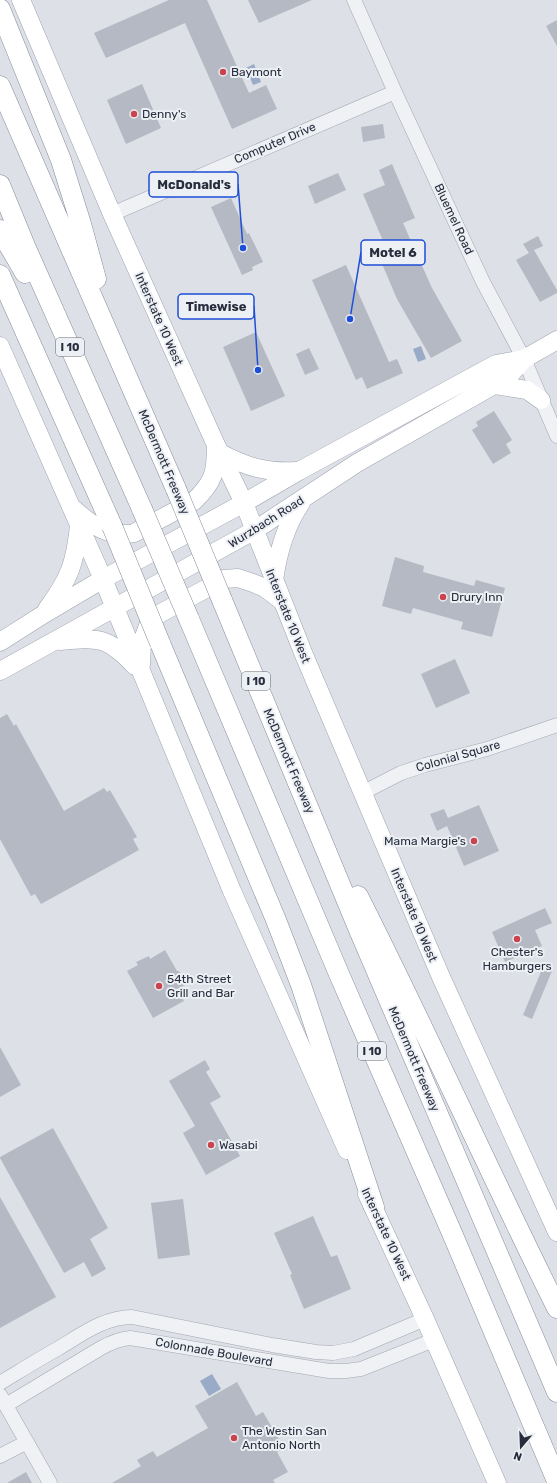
<svg xmlns="http://www.w3.org/2000/svg" width="557" height="1483" viewBox="0 0 557 1483" font-family="Rubik,sans-serif">
  <rect width="100%" height="100%" fill="#dde0e6"/>
  <!-- water -->
  <path fill="#99abc6" d="M254,64l7,18 -8,3 -7,-17z
    M421,346l5,13 -8,3 -5,-13z
    M212,1374l9,15 -12,7 -9,-15z"/>
  <!-- building -->
  <path fill="#b4b9c3" d="M169,0h38l42,93 17,-8 11,24 -45,20 -47,-106 -79,35 -12,-25z
    M248,0h64l-53,23z
    M557,20v26l-11,-20z
    M142,84l19,44 -35,16 -19,-44z
    M383,124l2,14 -22,4 -2,-15z
    M392,164l23,54 -12,5 29,65 30,53 -31,17 -34,-59 -20,-47 9,-4 -23,-54 22,-9 -6,-15z
    M338,173l8,17 -31,14 -7,-18z
    M231,198l16,36 2,-1 14,29 -11,5 1,3 -11,5 -31,-68z
    M538,236l5,10 -9,4 23,40v3l-17,9 -24,-42 13,-7 -6,-9z
    M346,265l43,97 8,-3 6,14 -36,16 -5,-12 -6,3 -44,-100z
    M256,332l29,64 -34,15 -28,-64z
    M309,348l10,21 -14,6 -9,-21z
    M494,411l18,29 -6,4 5,9 -18,11 -21,-34 6,-4 -2,-4z
    M395,557l29,9 -1,6 51,14 2,-6 29,8 -13,49 -31,-8 2,-7 -50,-14 -2,6 -29,-8z
    M455,659l15,34 -34,15 -15,-34z
    M7,714l7,12 2,-2 48,87 40,-23 3,4 3,-2 27,47 -4,2 6,11 -98,54 -6,-10 -4,2 -31,-57v-121z
    M479,805l20,46 -35,15 -17,-40 -10,5 -7,-17 14,-5 4,9z
    M545,908l7,15 -17,7 7,16 -37,16 -13,-30z
    M165,950l12,21h2l8,13 -10,5 7,12 -31,17 -26,-47 11,-6 -2,-3 13,-6 1,3z
    M543,967l9,4 -20,48 -9,-4z
    M0,1047l21,38 -21,12z
    M205,1060l5,9 -4,3 15,25 -11,6 30,53 -34,19 -23,-42 12,-7 -26,-45z
    M53,1128l55,100 -18,11 16,30 -14,8 -8,-15 -20,11 -64,-115v-1z
    M0,1197l56,100 -56,31z
    M183,1199l7,56 -32,4 -7,-56z
    M313,1216l18,41 6,-2 14,34 -47,20 -14,-34 2,-1 -18,-41z
    M237,1382l19,34 7,-4 21,36 -7,4 11,20 -15,8 2,3h-163l29,-17 -4,-6 16,-9 4,6 51,-29 -13,-22z
    M26,1472l6,11h-25z"/>
  <g fill="none" stroke-linecap="round" stroke-linejoin="round">
    <defs>
      <path id="minor" d="M354,0l41,92 88,190 41,77 33,77
        M112,214l283,-122
        M362,793l39,-20 24,-8 62,-16 70,-24
        M0,1383c20,-12 39,-24 59,-35 23,-14 46,-31 73,-31l140,28 44,7 17,1 21,-4 71,-30
        M0,1395l50,88
        M6,1405l95,-57c9,-5 18,-9 29,-10l199,33h17l15,-2 73,-29
        M0,1456l27,-14"/>
      <path id="major" d="M21,0l91,214 104,231 28,58 60,152 137,322 116,255
        M0,346l103,233 129,312 115,259
        M495,385l32,5 14,10
        M220,453c27,14 46,20 77,18
        M75,510c16,15 35,28 59,23l60,-32c20,-19 22,-29 22,-56
        M274,580c4,-28 11,-54 27,-77
        M47,609c23,-31 28,-46 32,-83
        M60,641c39,-4 48,-4 75,25
        M0,642l44,-28 59,-35 141,-76 55,-32 197,-107 28,-5
        M141,665l1,-23 7,-19 10,-9 65,-35 14,-1 15,5 12,5 17,13
        M0,671l255,-141 102,-67 151,-86 16,-18 33,-19
        M367,1194l58,125 72,164"/>
      <path id="highway" d="M0,9l61,151 20,64 15,55
        M0,86l176,403
        M0,185l25,61 117,263
        M0,230l25,43
        M0,275l112,251
        M222,600l137,330 198,462
        M189,619l150,355 113,259 105,248
        M160,643l116,277 25,65 73,222
        M358,896c69,136 131,276 199,412"/>
    </defs>
    <!-- minor casing -->
    <use href="#minor" stroke="#a3a7b0" stroke-width="15"/>
    <!-- major casing -->
    <use href="#major" stroke="#9da3b1" stroke-width="19"/>
    <!-- highway casing -->
    <use href="#highway" stroke="#858c9c" stroke-width="21"/>
    <!-- minor -->
    <use href="#minor" stroke="#eff1f5" stroke-width="14"/>
    <!-- major -->
    <use href="#major" stroke="#fff" stroke-width="18"/>
    <!-- highway -->
    <use href="#highway" stroke="#fff" stroke-width="20"/>
    <defs>
      <path id="highway-bridge" d="M176,489l46,111
        M142,509l47,110
        M112,526l48,117"/>
    </defs>
    <!-- highway-bridge casing -->
    <use href="#highway-bridge" stroke="#858c9c" stroke-width="21" stroke-linecap="butt"/>
    <!-- highway-bridge -->
    <use href="#highway-bridge" stroke="#fff" stroke-width="20"/>
  </g>
  <!-- markers -->
  <g fill="#c9444e" stroke="#eceff4" stroke-width="1.5">
    <circle cx="223" cy="72" r="4"/>
    <circle cx="134" cy="114" r="4"/>
    <circle cx="443" cy="597" r="4"/>
    <circle cx="474" cy="841" r="4"/>
    <circle cx="517" cy="939" r="4"/>
    <circle cx="159" cy="986" r="4"/>
    <circle cx="211" cy="1145" r="4"/>
    <circle cx="234" cy="1438" r="4"/>
  </g>
  <g text-anchor="middle" dominant-baseline="central" stroke-width="4" stroke-linejoin="round" paint-order="stroke">
    <!-- shield labels -->
    <g fill="#eceff4" stroke="#626773" stroke-width="1">
      <rect x="56" y="338" width="28" height="18" rx="3"/>
      <rect x="242" y="672" width="28" height="18" rx="3"/>
      <rect x="358" y="1042" width="28" height="18" rx="3"/>
    </g>
    <g font-size="11" font-weight="bold" fill="#272d3c">
      <text x="70" y="347">I 10</text>
      <text x="256" y="681">I 10</text>
      <text x="372" y="1051">I 10</text>
    </g>
    <!-- poi labels -->
    <g font-size="12" fill="#272d3c" stroke="#eceff4" text-anchor="start">
      <text x="231" y="72">Baymont</text>
      <text x="142" y="114">Denny's</text>
      <text x="451" y="597">Drury Inn</text>
      <text x="466" y="841" text-anchor="end">Mama Margie's</text>
      <text x="517" y="952" text-anchor="middle">Chester's<tspan x="517" dy="14">Hamburgers</tspan></text>
      <text x="167" y="979">54th Street<tspan x="167" dy="14">Grill and Bar</tspan></text>
      <text x="219" y="1145">Wasabi</text>
      <text x="242" y="1431">The Westin San<tspan x="242" dy="14">Antonio North</tspan></text>
    </g>
    <!-- street labels -->
    <g font-size="12" fill="#272d3c" stroke="#eceff4">
      <text transform="translate(275 143) rotate(-23)">Computer Drive</text>
      <text transform="translate(454 219) rotate(65)">Bluemel Road</text>
      <text transform="translate(159 319) rotate(66)">Interstate 10 West</text>
      <text transform="translate(164 462) rotate(67)">McDermott Freeway</text>
      <text transform="translate(266 522) rotate(-32)">Wurzbach Road</text>
      <text transform="translate(288 616) rotate(68)">Interstate 10 West</text>
      <text transform="translate(458 756) rotate(-16)">Colonial Square</text>
      <text transform="translate(289 761) rotate(67)">McDermott Freeway</text>
      <text transform="translate(414 915) rotate(67)">Interstate 10 West</text>
      <text transform="translate(414 1059) rotate(67)">McDermott Freeway</text>
      <text transform="translate(386 1234) rotate(65)">Interstate 10 West</text>
      <text transform="translate(214 1352) rotate(10)">Colonnade Boulevard</text>
    </g>
  </g>
  <!-- callouts -->
  <path fill="none" stroke="#1d4ed8" stroke-width="1.5" d="M243 248L238 184M350 319L361 252M258 370L254 306"/>
  <g fill="#1d4ed8" stroke="#eceff4" stroke-width="1.5">
    <circle cx="243" cy="248" r="4"/>
    <circle cx="350" cy="319" r="4"/>
    <circle cx="258" cy="370" r="4"/>
  </g>
  <g fill="#eceff4" stroke="#1d4ed8" stroke-width="1.5">
    <rect x="149" y="172" width="89" height="25" rx="4"/>
    <rect x="361" y="240" width="64" height="25" rx="4"/>
    <rect x="178" y="294" width="76" height="25" rx="4"/>
  </g>
  <g font-size="13" text-anchor="middle" font-weight="bold" fill="#272d3c">
    <text x="194" y="189">McDonald's</text>
    <text x="393" y="257">Motel 6</text>
    <text x="216" y="311">Timewise</text>
  </g>
  <!-- north arrow -->
  <g transform="translate(521 1447) rotate(199)" stroke="#eceff4" stroke-width="3" paint-order="stroke">
  <path d="M0-3L7 15L0 10L-7 15Z" fill="#272d3c"/>
  <text y="-6" font-size="11" font-weight="bold" text-anchor="middle" fill="#272d3c">N</text>
  </g>
</svg>
